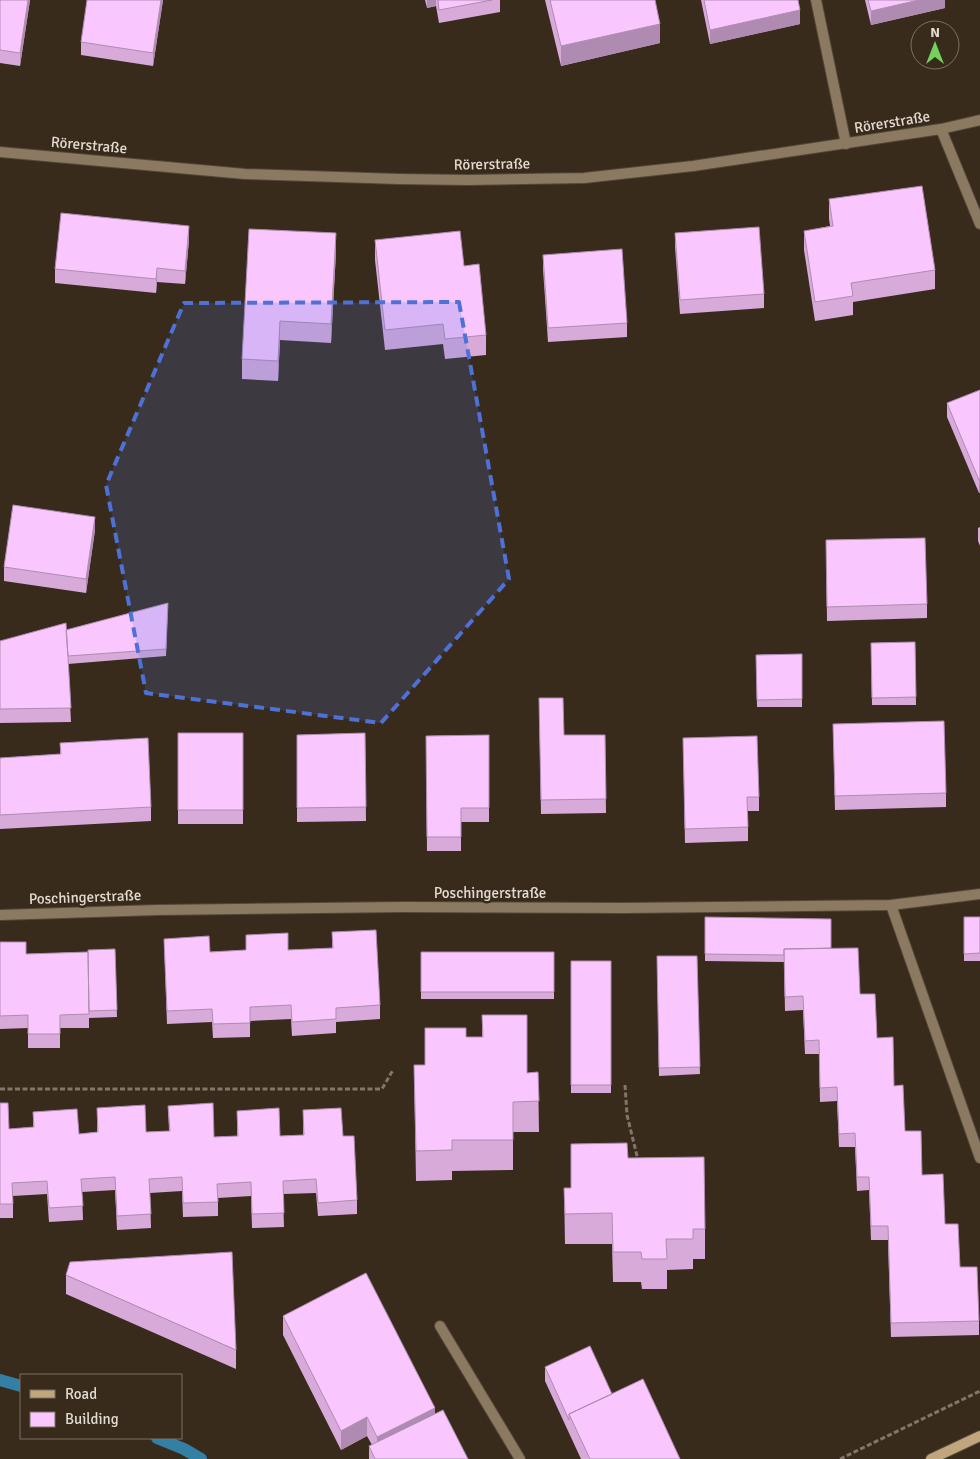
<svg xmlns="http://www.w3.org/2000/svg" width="980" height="1459" viewBox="0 0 980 1459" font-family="Signika,sans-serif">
  <rect width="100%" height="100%" fill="#382b1b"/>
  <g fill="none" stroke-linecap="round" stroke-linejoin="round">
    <!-- stream -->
    <path stroke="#3480a4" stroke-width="12" d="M0,1380l21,6
      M157,1438l27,11 17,10"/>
    <defs>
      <path id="lane" d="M816,0l30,144
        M891,905l89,253
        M440,1326l80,133"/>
      <path id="street" d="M941,129l39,95
        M0,152l245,22 154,5 69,1 116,-2 109,-12 248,-37 39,-9
        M0,915l157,-5 245,-3 223,1 266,-3 89,-11"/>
      <path id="secondary" d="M931,1459l49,-23"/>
    </defs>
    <!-- lane casing -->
    <use href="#lane" stroke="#534738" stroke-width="12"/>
    <!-- street casing -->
    <use href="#street" stroke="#534738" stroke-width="12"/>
    <!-- secondary casing -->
    <use href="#secondary" stroke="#534738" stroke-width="12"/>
    <!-- path -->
    <path stroke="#817669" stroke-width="3" stroke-dasharray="5 2.5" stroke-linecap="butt" d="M625,1085l2,30 11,45
      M0,1089h382l11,-19
      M840,1459l140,-68"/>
    <!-- lane -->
    <use href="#lane" stroke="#8b7a61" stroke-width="10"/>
    <!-- street -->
    <use href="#street" stroke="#8b7a61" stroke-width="10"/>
    <!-- secondary -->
    <use href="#secondary" stroke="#c1a57d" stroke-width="10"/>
  </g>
  <!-- wall -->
  <path fill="#d7aada" d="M0,0h30l-10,66 -20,-3z
    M163,0l-10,66 -72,-11v-13z
    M425,0h75v12l-61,11 -3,-17 -9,2z
    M545,0h110l5,43 -99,23z
    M701,0h97l2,24 -90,20z
    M865,0h80v8l-74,17z
    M829,199l106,71v19l-82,13v13l-38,6 -11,-71v-19l26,-5 -1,-7z
    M675,233l89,61v14l-84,6 -5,-67z
    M189,240l-4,44 -28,-2 -1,11 -101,-10v-14z
    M375,240l89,26 22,69v20l-41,4 -2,-15 -58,6 -10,-90z
    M336,252l-5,91 -51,-3 -2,41 -36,-2v-20z
    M543,255l84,68v14l-79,5 -5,-73z
    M980,390v103h-1l-32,-76v-14z
    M980,527v19l-2,-5v-13z
    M95,530l-9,63 -82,-12v-14z
    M826,540l101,64v14l-100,3z
    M168,603l-2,53 -98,8 3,58 -71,1v-82l66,-11z
    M915,642l1,63h-44l-1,-62z
    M802,654v53h-45l-1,-52z
    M539,698l25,37h41l1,78 -65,1z
    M833,724l113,69v14l-111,3z
    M178,733h65v91h-65z
    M365,733l1,88 -69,1v-87z
    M489,735v87h-28v29h-34l-1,-115z
    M683,738l76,59v14h-11v30l-63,2z
    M60,743l91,64v14l-151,8v-71l60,-4z
    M705,917l126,31 29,46 34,92 11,45 17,44 23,49 34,97v14l-88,2 -3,-97h-17l-2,-50 -12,1 -2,-44h-16l-2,-46 -17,1 -1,-48h-14l-2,-44 -18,1 -1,-49 -79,-1z
    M964,917h16v44h-16z
    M332,932l48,73v14l-44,3v11l-44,3 -1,-17 -41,2v16l-37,1 -1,-16 -45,2 -3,-85 46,13 36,-2v-15l42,15 44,-2z
    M0,942l26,12 62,-2 27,-3 2,68 -28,1v10h-29v20h-32v-20l-28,1z
    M421,952h133v47h-133z
    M657,956h40l3,118 -41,2z
    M571,961h40v132h-40z
    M482,1015l45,58 11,-1 1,60h-26v38l-61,1v9l-36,1 -2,-116h11v-37l41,9h16z
    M0,1103l9,26 24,-2v-15l46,22 18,-2v-24l49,24 23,-1 -1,-25 46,31 23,-1v-25l43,25 23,-1v-25l40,26 14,64v14l-39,2 -2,-23 -33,1 1,33 -32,1 -1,-32 -33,2v18l-35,1 -1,-26 -32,2 1,35 -34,2 -2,-40 -33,2 1,28 -34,2 -2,-28 -34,2v22h-13z
    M564,1188h7l134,41v30h-12v10l-26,1v19h-25l-1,-7h-28l-1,-38h-47z
    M66,1275l170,75v19l-170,-75z
    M283,1316l152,98 33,45h-99v-13l3,-1 -5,-9 -26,14 -58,-115z
    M545,1367l67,27 68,65h-99l-36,-78z"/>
  <!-- shaded-wall -->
  <path fill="#af8bb2" d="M28,0h2l-10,66v-13z
    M161,0h2l-10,66v-13z
    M427,0h9v6l-9,2z
    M919,0h26v8l-74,17v-14z
    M800,10v14l-90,20v-14z
    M660,24v19l-99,23v-20z
    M189,226v14l-4,44v-13z
    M336,233v19l-5,91v-19z
    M157,268v14l-1,11v-14z
    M280,321v19l-2,41v-20z
    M980,479v14h-1v-13z
    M95,517v13l-9,63v-14z
    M435,1408v19l-58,29v-19z
    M367,1417v19l-26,14v-19z"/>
  <!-- building -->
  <path fill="#fac6fe" stroke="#af8bb2" d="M0,0h28l-8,53 -20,-3z
    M87,0h74l-8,53 -72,-11z
    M438,0h54l-53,10z
    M550,0h105l5,24 -99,22z
    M704,0h94l2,10 -90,20z
    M868,0h51l-48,11z
    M922,186l13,84 -84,13 2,13 -38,6 -11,-71 29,-5 -4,-27z
    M61,213l128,13 -4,45 -28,-3 -1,11 -101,-10z
    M759,227l5,67 -84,6 -5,-67z
    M249,229l87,4 -5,91 -51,-3 -2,40 -36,-2z
    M460,231l4,35 15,-2 7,71 -41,4 -2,-15 -58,6 -10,-90z
    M622,249l5,74 -79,5 -5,-73z
    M980,390v89l-1,1 -32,-77z
    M13,505l82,12 -9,62 -82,-12z
    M925,538l2,66 -100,3 -1,-67z
    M168,603l-2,46 -98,7 -2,-26z
    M66,623l5,85 -71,1v-68z
    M915,642l1,55 -44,1 -1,-55z
    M802,654v45l-45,1 -1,-45z
    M539,698h24l1,37h41l1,64 -65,1z
    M944,721l2,72 -111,3 -2,-72z
    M178,733h65v77h-65z
    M365,733l1,74 -69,1v-73z
    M489,735v73h-28v29h-34l-1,-101z
    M757,736l2,61h-12l1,30 -63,2 -2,-91z
    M148,738l3,69 -151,8v-57l61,-4 -1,-11z
    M705,917l126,2v29l-47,1v6l-79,-1z
    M964,917h16v36l-16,1z
    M376,930l4,75 -44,3v11l-44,3 -1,-17 -41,2v16l-37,1 -1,-15 -45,2 -3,-72 45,-3 1,16 36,-2v-15l42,-2v17l45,-2 -1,-16z
    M0,942h26v12l62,-2 1,62 -29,1v19h-32v-19l-28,1z
    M858,948l2,46h15l2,44 16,-1 1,49 9,-1 2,46h16l1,44 21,-1 2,50h13l2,43h17l2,54 -88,2 -3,-97h-17l-2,-49h-12l-2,-44 -16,1 -2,-47 -17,1 -1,-48 -14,1 -2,-45 -18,1 -1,-48z
    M115,949l2,61 -28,1 -1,-61z
    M421,952h133v40h-133z
    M657,956h40l3,111 -41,1z
    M571,961h40v124h-40z
    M482,1015h45v58l11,-1 1,29 -26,1v38h-61v10l-36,1 -2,-86h11v-37h41v9h17z
    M0,1103h8l1,26 25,-2 -1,-15 44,-3 2,25 19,-2 -1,-24 48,-3 1,27 24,-1 -2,-25 45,-3 1,34 24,-1 -1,-25 42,-3 1,28 24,-1 -1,-25 38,-2 2,28h11l3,64 -39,3 -2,-24 -33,2 1,32 -32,1 -1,-32 -34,2 1,18 -35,1 -1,-26 -33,2 2,35 -34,2 -2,-39 -34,2 2,27 -34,2 -2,-27 -35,2 1,21h-13z
    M627,1143l1,15 76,-1 1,72h-12v10h-27l1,20h-25l-1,-7h-28l-1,-39 -47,1 -1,-26h7v-44z
    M232,1252l4,98 -170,-75 4,-13z
    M366,1273l69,135 -58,29 -10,-20 -26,14 -58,-115z
    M590,1346l22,48 -43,20v6l-24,-53z
    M643,1379l37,80h-90l-21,-45z
    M443,1410l25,49h-93l-6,-13z"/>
  <!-- marked area -->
  <path fill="#4e71d6" fill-opacity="0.2" stroke="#4e71d6" stroke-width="4" stroke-dasharray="10 6" stroke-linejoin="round" d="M459,302l50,277 -128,144 -235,-30 -40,-208 78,-182z"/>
  <g text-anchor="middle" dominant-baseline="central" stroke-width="5" stroke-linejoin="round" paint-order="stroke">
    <!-- street labels -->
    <g font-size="15" fill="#e3dbd1" stroke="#382b1b">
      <text transform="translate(892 122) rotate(-9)">Rörerstraße</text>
      <text transform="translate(89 145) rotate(5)">Rörerstraße</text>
      <text transform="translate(492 164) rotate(-1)">Rörerstraße</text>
      <text x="490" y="893">Poschingerstraße</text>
      <text transform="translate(85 897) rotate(-2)">Poschingerstraße</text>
    </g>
  </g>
  <!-- legend -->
  <rect x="20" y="1374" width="162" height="65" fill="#382b1b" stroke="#7c7164"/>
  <rect x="30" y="1390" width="25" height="8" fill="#c1a57d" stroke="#7c7164"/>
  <text x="65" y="1399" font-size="15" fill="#e3dbd1">Road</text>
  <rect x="30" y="1412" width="25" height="15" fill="#fac6fe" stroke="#7c7164"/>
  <text x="65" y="1424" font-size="15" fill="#e3dbd1">Building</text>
  <!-- north arrow -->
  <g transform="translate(935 45)"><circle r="24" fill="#382b1b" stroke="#7c7164"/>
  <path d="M0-4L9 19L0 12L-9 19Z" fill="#74d25c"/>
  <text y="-8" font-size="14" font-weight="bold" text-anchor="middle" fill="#e3dbd1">N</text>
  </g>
</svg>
